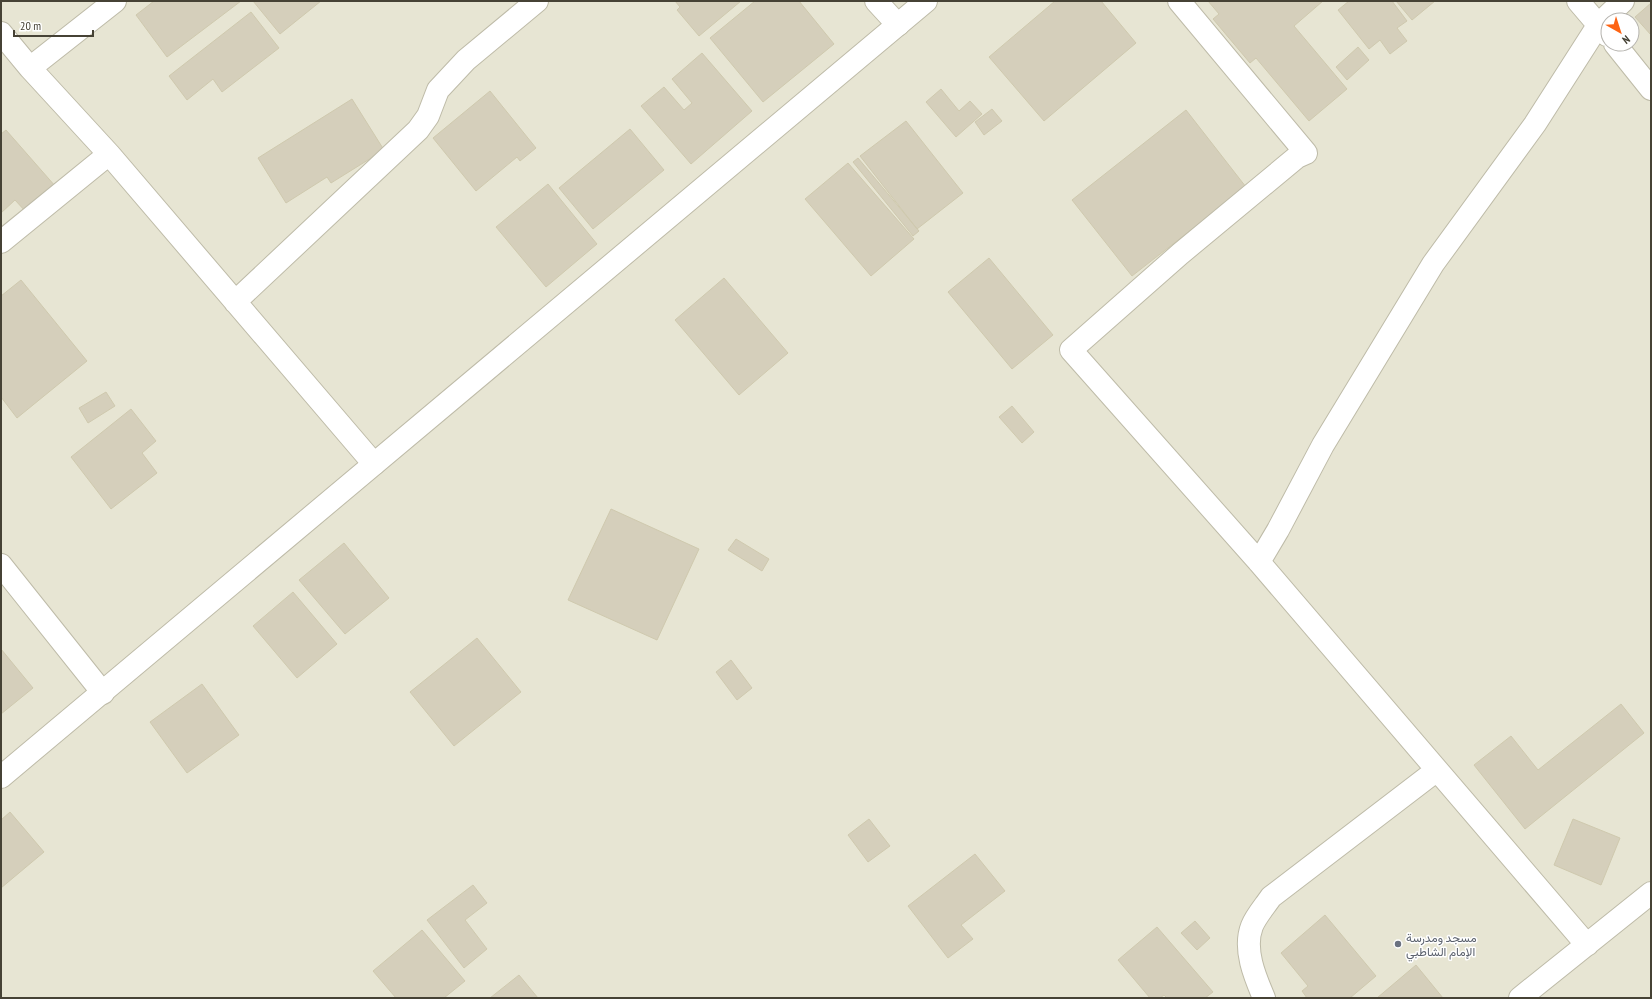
<svg xmlns="http://www.w3.org/2000/svg" width="1652" height="999" viewBox="0 0 1652 999" font-family="'PT Sans Narrow',Vazirmatn,sans-serif">
  <rect width="100%" height="100%" fill="#f3f1e5"/>
  <!-- residential -->
  <path fill="#e7e5d3" fill-rule="evenodd" d="M1,1h1650v997h-1650zM1608,20h24v24h-24z"/>
  <!-- building -->
  <path fill="#d5cfbb" stroke="#cfc9ae" d="M154,1h87l-74,56 -31,-42z
    M253,1h68l-41,33z
    M675,1h66l-42,35 -22,-26 3,-3z
    M755,1h44l35,43 -71,58 -53,-64z
    M1055,1h46l35,42 -92,78 -55,-64z
    M1208,1h115l-29,25 53,63 -38,32 -53,-63 -6,5 -37,-44 6,-5z
    M1349,1h43l15,20 -10,7 10,13 -17,13 -10,-14 -11,9 -31,-39z
    M1396,1h39l-23,19z
    M1651,3v32l-16,-18z
    M251,12l28,36 -57,44 -9,-13 -26,21 -18,-24z
    M1358,47l11,13 -22,20 -11,-13z
    M702,53l50,58 -61,53 -50,-58 23,-19 20,23 8,-7 -20,-24z
    M941,89l18,22 11,-10 12,13 -26,23 -30,-35z
    M490,91l46,57 -16,13 -3,-4 -41,34 -43,-53z
    M352,99l32,51 -53,33 -4,-6 -41,26 -28,-45z
    M992,109l10,12 -18,14 -9,-13z
    M1186,110l60,77 -114,89 -60,-76z
    M906,121l57,72 -46,36 -57,-73z
    M630,129l34,41 -71,59 -34,-41z
    M6,130l50,57 -30,25 -11,-12 -14,13v-79z
    M858,158l61,73 -6,5 -60,-74z
    M848,163l66,76 -43,37 -66,-77z
    M548,184l49,60 -51,43 -50,-60z
    M989,258l64,77 -41,34 -64,-77z
    M724,278l64,75 -49,42 -64,-75z
    M21,280l66,81 -70,57 -16,-21v-101z
    M106,392l9,14 -27,17 -9,-15z
    M1012,406l22,26 -12,11 -23,-26z
    M131,409l25,32 -14,12 15,20 -46,36 -40,-52z
    M611,509l88,40 -42,91 -89,-40z
    M736,539l33,20 -7,12 -34,-21z
    M344,543l45,55 -44,36 -46,-54z
    M293,592l44,52 -40,34 -44,-52z
    M477,638l44,54 -67,54 -44,-54z
    M1,649l32,39 -32,26z
    M731,660l21,28 -15,12 -21,-28z
    M202,684l37,51 -52,38 -37,-51z
    M1621,704l23,29 -119,96 -51,-64 37,-29 27,34z
    M10,812l34,40 -43,36v-68z
    M869,819l21,27 -22,16 -20,-27z
    M1573,819l47,19 -19,47 -47,-20z
    M975,854l30,37 -44,34 12,14 -25,19 -40,-52z
    M473,885l14,18 -22,17 22,29 -23,19 -37,-48z
    M1325,915l51,61 -26,22h-43l-5,-7 6,-5 -27,-33z
    M1195,921l15,17 -13,12 -16,-17z
    M1157,927l56,65 -8,6h-38l-3,-3 -4,3h-10l-32,-38z
    M422,930l43,51 -21,17h-48l-23,-27z
    M1416,965l27,33h-66z
    M519,975l19,23h-48z"/>
  <g fill="none" stroke-linecap="round" stroke-linejoin="round">
    <defs>
      <path id="minor" d="M876,1l22,24
        M1179,1l127,152 -9,4 -117,97 -109,96 188,212 328,383
        M1578,1l29,34
        M1,33l29,35 79,86 265,310
        M1615,44l36,45
        M30,68l85,-67
        M1,242l108,-88
        M235,302l183,-172 10,-14 10,-26 28,-30 71,-59
        M1259,562l19,-32 45,-85 110,-181 102,-140 64,-100 24,-23
        M1,565l102,128
        M1264,998c-9,-21 -21,-49 -12,-72 4,-10 13,-20 19,-29l166,-127
        M1520,998l131,-105"/>
      <path id="tertiary" d="M1,777l925,-776"/>
    </defs>
    <!-- minor casing -->
    <use href="#minor" stroke="#bebba8" stroke-width="24"/>
    <!-- tertiary casing -->
    <use href="#tertiary" stroke="#bebba8" stroke-width="24"/>
    <!-- minor -->
    <use href="#minor" stroke="#fff" stroke-width="22"/>
    <!-- tertiary -->
    <use href="#tertiary" stroke="#fff" stroke-width="22"/>
  </g>
  <!-- markers -->
  <circle fill="#6b7280" stroke="#fff" stroke-width="1.5" cx="1398" cy="944" r="4"/>
  <g text-anchor="middle" dominant-baseline="central" stroke-width="3" stroke-linejoin="round" paint-order="stroke">
    <!-- worship labels -->
    <g font-size="12" fill="#5b616d" stroke="#fff" text-anchor="start">
      <text x="1406" y="937">مسجد ومدرسة<tspan x="1406" dy="14">الإمام الشاطبي</tspan></text>
    </g>
  </g>
  <!-- border -->
  <rect width="1652" height="999" fill="none" stroke="#464235" stroke-width="4"/>
  <!-- north arrow -->
  <g transform="translate(1620 32) rotate(141)"><circle r="19" fill="#ffffff" stroke="#b5b3ae"/>
  <path d="M0-3L7 15L0 10L-7 15Z" fill="#fd6313"/>
  <text y="-6" font-size="11" font-weight="bold" text-anchor="middle" fill="#464235">N</text>
  </g>
  <!-- scale -->
  <path d="M14 30v6h79v-6" fill="none" stroke="#464235" stroke-width="2"/>
  <text x="20" y="30" font-size="12" fill="#464235" stroke="#ffffff" stroke-width="3" paint-order="stroke">20 m</text>
</svg>
